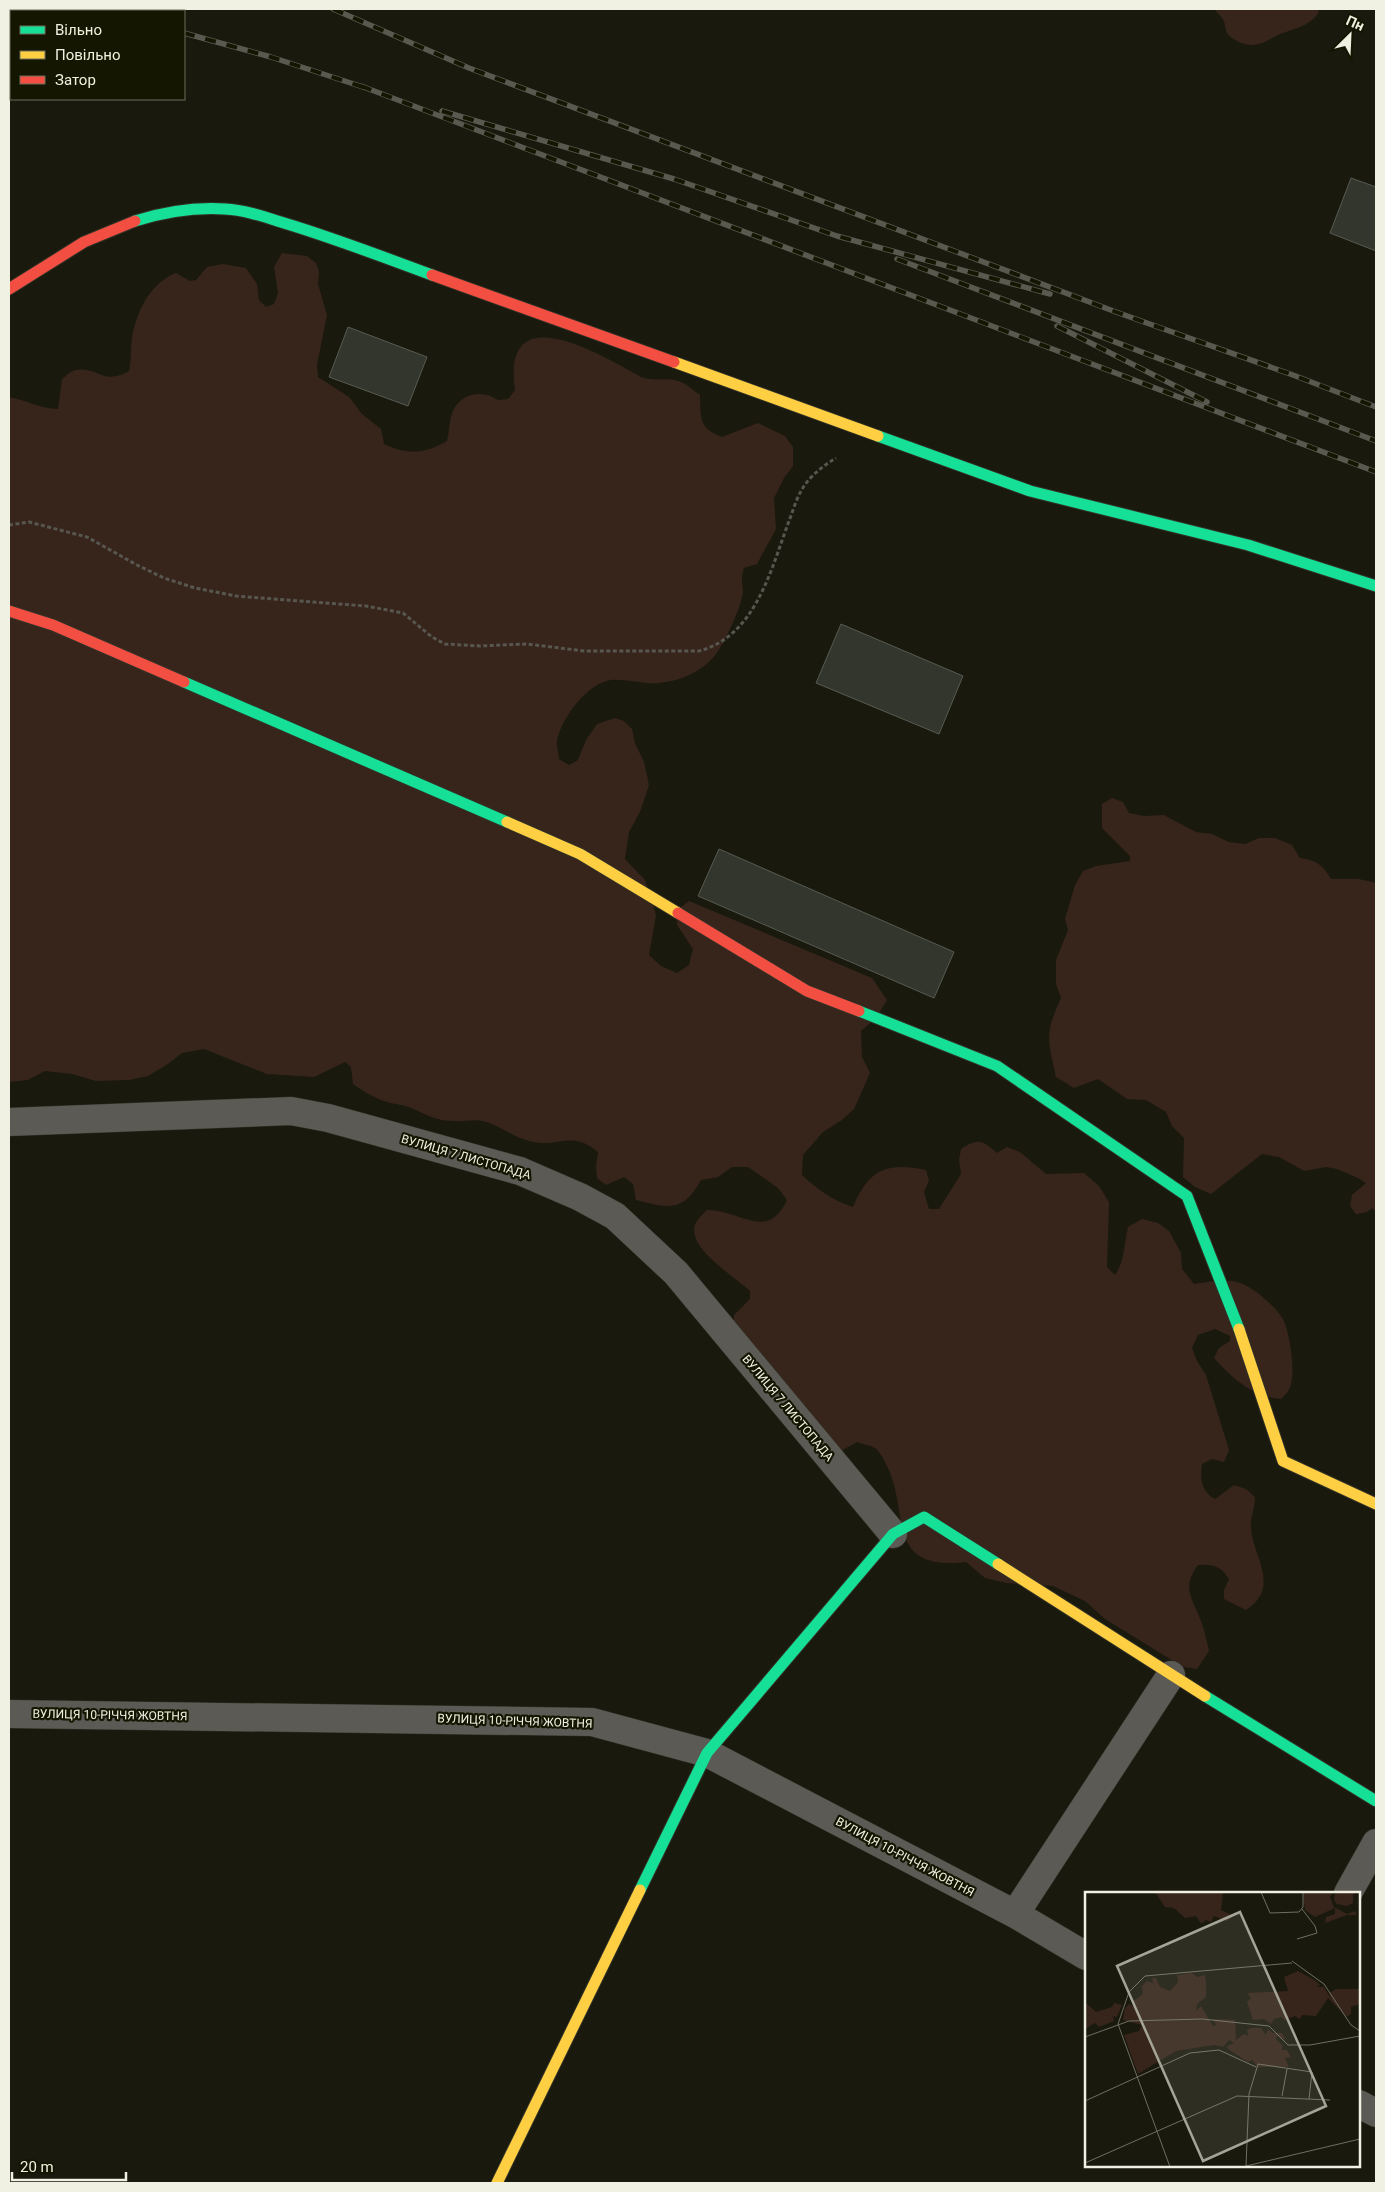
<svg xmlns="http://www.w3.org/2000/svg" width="1385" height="2192" viewBox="0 0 1385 2192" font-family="Roboto,sans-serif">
  <rect width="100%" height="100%" fill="#19190d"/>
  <!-- green -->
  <path fill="#37251b" d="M1214,9h103l2,3c-9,13 -19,15 -33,20 -19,6 -30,22 -54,6 -7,-4 -6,-10 -8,-17 -2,-4 -7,-8 -10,-12z
    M282,253l25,3 9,7 3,9 -1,12 9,31 -10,50 1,12 31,20 13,17 19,15 3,15c23,11 41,10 63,-3 2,-8 2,-16 4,-24 5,-23 30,-29 47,-17l10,-1 7,-9c-14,-96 86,-35 126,-13 15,5 24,0 37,4 8,2 15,9 22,14 1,23 -2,33 22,42l36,-14 27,13 8,11v19l-9,12 -10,20 2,31 -19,35 -13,4c-5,15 1,18 -2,29 -3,15 -20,52 -30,62 -16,17 -44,26 -66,24 -11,-1 -24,-4 -35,-3 -24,3 -49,38 -54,60 -1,6 2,13 2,19l10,6 9,-5 8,-20 11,-16 18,-6 9,3 8,8 3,14 9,19 5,23 -9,27 -11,20 -4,27 20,21 11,35 -7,40 12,11 16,7 12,-8 4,-16 -16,-24 1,-16 11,-8 183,77 15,22 -11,18 -15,13 1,26 8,16 -16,36 -12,11 -19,12 -20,23 -1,20c16,15 30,25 51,32 16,-38 34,-45 73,-37l3,11 -5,11 5,17h10l22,-35 -2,-14 2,-11c17,-11 21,-9 36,4l10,-6 13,5 26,22 38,-1 15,13 10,16 -2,65 8,8c10,-14 9,-32 13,-48l14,-8 16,4 11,8 12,22 1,16 12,15c14,-2 35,-7 49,0 13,6 32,22 40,35 7,14 13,53 7,68 -1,4 -6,9 -9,12 -28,-2 -48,-20 -67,-41l5,-10 11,-7v-5l-15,-7 -17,6 -6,13 5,13 9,14 23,75 -5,12 -12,-3 -10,5c-2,15 -1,27 13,35l19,-14 12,4 9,8c0,11 -5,21 -4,31 1,27 31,59 -5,82l-22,-11v-9l5,-11c-8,-13 -16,-15 -31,-14 -18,25 -4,34 4,59 3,8 5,18 7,27l-12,18 -14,-2 -78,-48 -20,-18 -32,-15 -46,-3 -22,-5 -19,-16c-83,10 -55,-51 -80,-98 -2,-5 -7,-13 -11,-16 -5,-3 -13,-4 -18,-6l-20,11 -103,-125v-13l16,-16v-8c-15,-14 -57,-39 -56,-62 0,-7 8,-14 13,-19 34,0 60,32 80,-10l-9,-12 -30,-21h-16l-14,10 -17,3c-18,33 -33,28 -65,20l-3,-16 -9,-7 -18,8 -9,-7 -1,-12 2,-14c-28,-23 -39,-3 -69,-11 -16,-4 -30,-16 -46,-20 -11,-2 -20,1 -30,0 -17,0 -30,-8 -44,-14 -6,-2 -13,-3 -19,-4 -14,-4 -26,-11 -37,-19l-2,-17 -6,-5 -31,15 -47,-3 -63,-25 -22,4 -14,11 -20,12 -19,4 -33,1 -24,-7 -27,-3 -17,9 -19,2v-685c17,3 32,12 49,12l4,-30c4,-3 9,-8 14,-9 22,-4 26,16 53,1 3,-13 1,-27 4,-39 6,-25 19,-50 43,-59l14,8 6,-1 11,-13 16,-3 23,4 11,16 2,16 7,7 8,-3 4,-11 -4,-26z
    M1112,798l11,4 6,11 15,3 20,-1 32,17 16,2 17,8 16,2 14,-6h16l17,7 8,13c16,2 23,7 31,21h28l17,4v329l-4,-4 -5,4 -11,2 -6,-8 2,-11 14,-12 -8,-5 -21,-9 -11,-2 -22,4 -25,-14 -17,-3 -51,40 -16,-7 -12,-10 1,-39 -12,-12 -6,-14 -20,-12 -19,-1 -29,-20 -24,9 -18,-11c-8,-38 -12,-42 5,-79l-5,-14v-24l12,-30 -3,-11 10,-34 8,-14 13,-5 34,-5v-5l-28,-28v-24z"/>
  <!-- building -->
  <path fill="#32362d" stroke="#575b51" d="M1351,178l25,9v64l-46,-18z
    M348,327l79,30 -19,49 -79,-29z
    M841,624l122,52 -24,58 -123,-51z
    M719,849l235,103 -20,46 -236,-102z"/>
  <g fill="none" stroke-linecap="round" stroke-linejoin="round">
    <defs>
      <path id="street" d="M9,1122l282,-11 37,7 192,53 60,26 35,19 61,57 217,261
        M9,1714l583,8 115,31 308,161 71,42
        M1348,1893l28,-50
        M1015,1914l156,-239
        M1359,2104l17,9"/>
      <path id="fast" d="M135,221c29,-9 60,-14 90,-12 20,1 40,8 59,14 50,15 99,34 148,52
        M878,436l152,55 218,54 128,41
        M184,682l323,140
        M859,1011l138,55 190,130 52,133
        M1205,1696l171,105
        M640,1890l67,-137 186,-219 31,-17 74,47"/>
      <path id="slow" d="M674,362l204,74
        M507,822l73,32 98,59
        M1239,1329l44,132 93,43
        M998,1564l207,132
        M497,2183l143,-293"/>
      <path id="jam" d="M432,275l242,87
        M9,289l75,-47 51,-21
        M9,611l44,14 131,57
        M678,913l129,78 52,20"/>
    </defs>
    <!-- street casing -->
    <use href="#street" stroke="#323227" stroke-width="29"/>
    <!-- fast casing -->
    <use href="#fast" stroke="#323227" stroke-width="13"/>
    <!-- slow casing -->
    <use href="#slow" stroke="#323227" stroke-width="13"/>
    <!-- jam casing -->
    <use href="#jam" stroke="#323227" stroke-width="13"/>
    <!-- path -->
    <path stroke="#57564f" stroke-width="3" stroke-dasharray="4 2.5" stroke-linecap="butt" d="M9,525l20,-3 58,15 50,28 27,13 31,10 41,8 130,10 37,7 29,24 13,7 35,2 46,-2 59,7h114c57,-15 72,-82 90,-130 5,-13 9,-28 18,-39 7,-9 19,-18 29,-24"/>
    <!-- street -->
    <use href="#street" stroke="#5b5a55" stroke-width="28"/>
    <!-- fast -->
    <use href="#fast" stroke="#16e098" stroke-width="11"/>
    <!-- slow -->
    <use href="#slow" stroke="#ffcf43" stroke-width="11"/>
    <!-- jam -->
    <use href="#jam" stroke="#f24e42" stroke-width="11"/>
    <defs>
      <path id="rail" d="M88,9l15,2
        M333,9l136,59 647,244 177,63 83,32
        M184,33l87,24 95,31
        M361,86l1015,386
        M442,111l232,68 163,57 213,58
        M897,259l479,182
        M1057,326l150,76"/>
    </defs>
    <!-- rail casing -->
    <use href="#rail" stroke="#595950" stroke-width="5.5"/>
    <!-- rail -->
    <use href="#rail" stroke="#151601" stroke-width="4" stroke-dasharray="11" stroke-linecap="butt"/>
  </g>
  <g text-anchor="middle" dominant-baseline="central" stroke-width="4.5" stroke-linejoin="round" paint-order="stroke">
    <!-- street labels -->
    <g font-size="12" fill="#f0f1e2" stroke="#151601">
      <text transform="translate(466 1157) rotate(16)">ВУЛИЦЯ 7 ЛИСТОПАДА</text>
      <text transform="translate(788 1408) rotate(50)">ВУЛИЦЯ 7 ЛИСТОПАДА</text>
      <text transform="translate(110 1715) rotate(1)">ВУЛИЦЯ 10-РІЧЧЯ ЖОВТНЯ</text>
      <text transform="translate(515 1721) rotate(2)">ВУЛИЦЯ 10-РІЧЧЯ ЖОВТНЯ</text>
      <text transform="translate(905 1857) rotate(28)">ВУЛИЦЯ 10-РІЧЧЯ ЖОВТНЯ</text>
    </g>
  </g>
  <!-- overview -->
  <g transform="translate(1085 1892)">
    <rect width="275" height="275" fill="#19190d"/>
    <path d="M70,0h68l-2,18 13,6 -7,5 -13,-5 -3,6 -5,-2 -5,4 -5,-8 -11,2 -11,-10 -9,-1zM218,0h31l-4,5 4,10 13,7 8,-3 2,4h-10l-22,8 1,-6 9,-3v-6l-20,9 -10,-7zM250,0h23l-5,2v9l-6,3 -10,-2 -3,-4zM213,79l18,10 4,4 -4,2h8l7,12 -2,-6 7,-4h24v15l-9,3v7l-4,3 -19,-19 -12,18 -14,-1 -2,4 -5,-3 -10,4 -4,-3 -7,2 -3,5 -7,-5 -11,1 -6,-18 4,-4 -4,-5 41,-2 -4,-14zM107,81l5,4 8,-2 1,8v14l-9,7 -1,7 5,-5 12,20 3,-1 -3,-6 22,1 1,20 8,-6 4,2 -1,-6 4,-2h10l5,7 2,-6 5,4h9l4,7 -9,-4 -1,3 7,7 -1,4h5l4,7 -6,1 4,9h-31l-6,-7 -4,2 -20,-13 -1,-3 7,-3 -5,-3 -6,7 -9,-2 -38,6 -38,23 -14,-39 15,-4 3,-6 -19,-5 2,-12 4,-4 4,2 -1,-4 11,-8 -1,-8 5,-5 6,2 -1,-5h4l4,9 10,4 8,-9 -1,-7zM0,110l11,10 16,-5 2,-4 8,2 -5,12 -4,-1 1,5 -15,6 -4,-4 -10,6z" fill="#37251b"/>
    <path fill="none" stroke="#6f6f62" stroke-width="1" d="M176,0l9,21 29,-1 4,-5v-15M212,47l20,-6 -2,-7 -13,-17M207,69l32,23 27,41 9,6M0,145l44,-16 73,-2 67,7 19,19h22l50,-9M197,204l5,-27M0,209l105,-48 29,-3 37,17M0,271l152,-67 93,4M161,274l3,-72 9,-30 54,8 -3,27M161,274l114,-27M85,275l-52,-143 11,-32 16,-16 147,-13"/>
    <path fill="#a5a597" fill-opacity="0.15" stroke="#a5a597" stroke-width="2.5" d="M155,20l86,194 -123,55 -86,-195z"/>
    <rect width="275" height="275" fill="none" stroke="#f0f1e2" stroke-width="2.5"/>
  </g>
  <!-- border -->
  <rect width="1385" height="2192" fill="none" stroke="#f0f1e2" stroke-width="20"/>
  <!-- legend -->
  <rect x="10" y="10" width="175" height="90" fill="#151601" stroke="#6d6e5b"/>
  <rect x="20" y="26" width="25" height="8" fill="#16e098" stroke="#6d6e5b"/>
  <text x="55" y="35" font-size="15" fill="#f0f1e2">Вільно</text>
  <rect x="20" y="51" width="25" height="8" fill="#ffcf43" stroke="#6d6e5b"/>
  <text x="55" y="60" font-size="15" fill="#f0f1e2">Повільно</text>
  <rect x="20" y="76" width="25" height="8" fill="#f24e42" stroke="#6d6e5b"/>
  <text x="55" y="85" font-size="15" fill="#f0f1e2">Затор</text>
  <!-- north arrow -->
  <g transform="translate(1350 35) rotate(24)" stroke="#151601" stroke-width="4" paint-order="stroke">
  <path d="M0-4L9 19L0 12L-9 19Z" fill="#f0f1e2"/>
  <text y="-8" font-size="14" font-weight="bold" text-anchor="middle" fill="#f0f1e2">Пн</text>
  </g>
  <!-- scale -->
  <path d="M12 2172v8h114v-8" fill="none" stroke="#f0f1e2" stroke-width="2.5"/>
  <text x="20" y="2172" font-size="15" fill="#f0f1e2" stroke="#151601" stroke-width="4" paint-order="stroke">20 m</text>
</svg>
